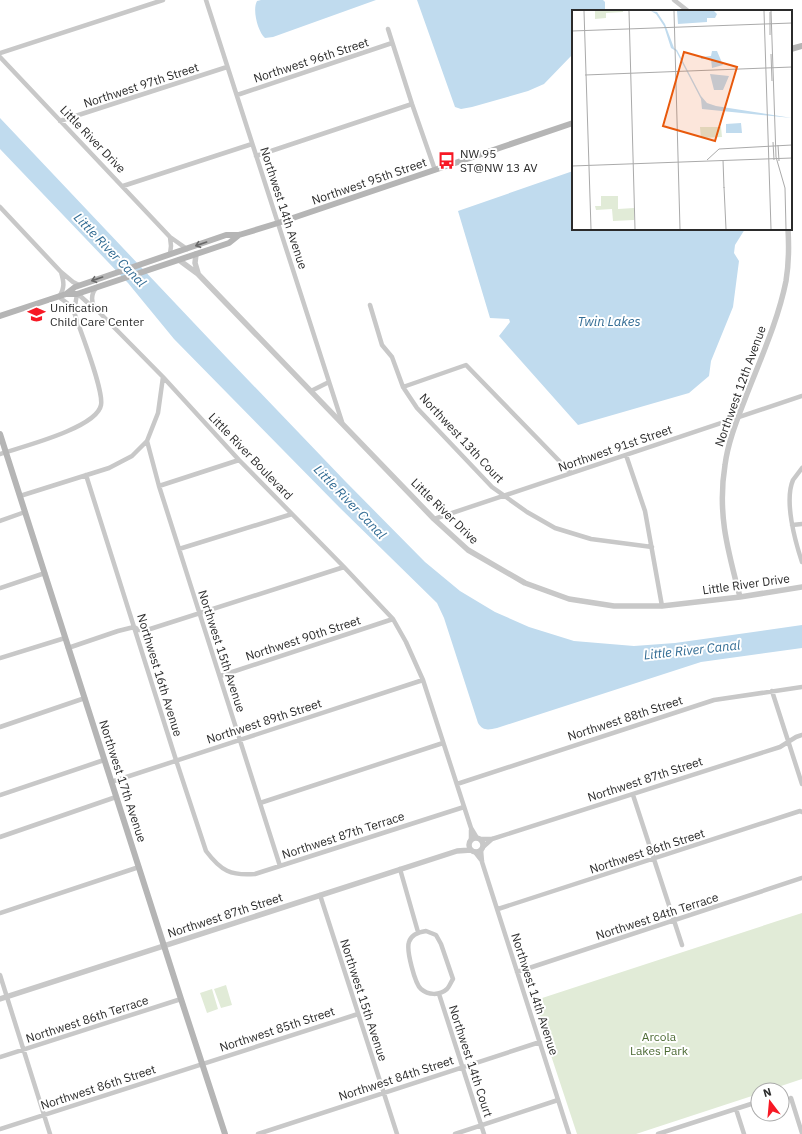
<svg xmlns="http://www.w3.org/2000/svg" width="802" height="1134" viewBox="0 0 802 1134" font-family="'IBM Plex Sans',sans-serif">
  <rect width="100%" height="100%" fill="#fff"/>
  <!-- green -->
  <path fill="#e1ebd7" d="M802,913v166l-33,11h-11v4l-122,40h-59l-44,-133z
    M226,985l6,20 -11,3 -7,-19z
    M212,989l6,20 -11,4 -7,-20z"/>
  <!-- water -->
  <path fill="#c0dbee" d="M261,0h115l-103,37 -8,1c-7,-6 -13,-28 -8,-37z
    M417,0h186l2,2v9h-32v43l-29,30 -16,7 -56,16 -11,2 -6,-2z
    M0,118l228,241 117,122 80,81 35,29 35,21 34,15 45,14 60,5 41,-3 127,-18v23l-101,14 -204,66c-9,2 -14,3 -19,-5l-34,-105 -7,-15 -98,-96 -165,-168 -46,-56 -128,-134z
    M573,171v58h172l-10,16 -1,8 5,8 -6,46 -22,54 -2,15 -20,17 -111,32 -79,-89 11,-14 -1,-3 -19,-1 -32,-107z"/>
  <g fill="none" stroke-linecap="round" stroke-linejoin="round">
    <!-- minor -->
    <path stroke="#c8c8c8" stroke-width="4.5" d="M206,0l136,422
      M674,0l14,11
      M388,29l24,75 23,66
      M0,53l163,-53
      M0,57l170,180 17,12
      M237,95l155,-52
      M60,121l167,-54
      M256,156l156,-52
      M123,186l129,-42
      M0,207l61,65 12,10 6,3
      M170,237l1,9 -1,8
      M78,294l10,9 6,4 69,70 76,83 105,107 49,52 13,23 17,38 48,148 6,10
      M370,305l12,40 10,12 11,30 14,21 75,79 35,25 28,16 36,11 61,8
      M94,307c-3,-7 -3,-13 2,-19
      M74,312l3,-18
      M403,387l63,-22 105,108
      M311,391l18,-9
      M147,441l12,45 121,380
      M0,454c21,-7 97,-26 101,-49 3,-15 -21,-75 -27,-93l-7,-9 -8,-6c6,-9 5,-15 2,-25
      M626,455l19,56 17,95
      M802,468c-3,4 -6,8 -9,12 -9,21 2,61 9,82
      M86,475l90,285 30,91c15,20 25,25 49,23l209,-67
      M159,486l80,-26
      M20,496l89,-28 23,-12 15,-15 11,-28 5,-36
      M434,519l368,-123
      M0,521l25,-9
      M792,525l10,-1
      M179,549l113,-35
      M0,588l45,-15
      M68,648l50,-17 16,-4 5,3h8l197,-63
      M0,658l65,-20
      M220,676l173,-57
      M772,691l30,93
      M0,727l85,-29
      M111,782l312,-102
      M457,784l257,-84 88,-13
      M0,795l104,-35
      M633,795l49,150
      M260,803l183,-60
      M471,830v10
      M0,837l116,-40
      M480,839h12l288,-92 16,-10 6,-2
      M483,847l9,-8
      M481,850l1,12 87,272
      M475,852l7,9
      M400,869l18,63
      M320,895l77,239
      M498,909l302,-98 2,1
      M0,913l139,-46
      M426,931l10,4 5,9 12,35c-2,3 -4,8 -6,10 -8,7 -19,6 -26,0 -6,-5 -15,-39 -12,-47 2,-7 10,-10 17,-11z
      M517,972l285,-94
      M0,975l50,159
      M439,994l45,140
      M0,1057l181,-58
      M791,1098l11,35
      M736,1109l8,25
      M0,1129l358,-115
      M258,1134l282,-92
      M455,1134l103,-34
      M658,1134l93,-30"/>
    <!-- tertiary -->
    <path stroke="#c8c8c8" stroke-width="5.5" d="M196,254l-1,9 3,10
      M179,260l19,14 236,245 34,31 57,33 44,16 45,7h48l78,-9 62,-10
      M740,597c-12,-46 -23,-83 -15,-132 3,-23 12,-45 20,-66 15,-39 33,-78 41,-118 3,-18 3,-35 2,-52
      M469 845a7 7 0 1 1 14 0a7 7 0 1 1-14 0Z
      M0,999l457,-148 14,-1"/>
    <!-- secondary -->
    <path stroke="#b5b5b5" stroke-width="6" d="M791,49l11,-3
      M66,294l9,-7 151,-52h13l39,-12 295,-100
      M0,316l66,-22h11l152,-51 10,-8
      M0,434l181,565 44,135"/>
  </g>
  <!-- one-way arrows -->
  <defs><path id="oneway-shaft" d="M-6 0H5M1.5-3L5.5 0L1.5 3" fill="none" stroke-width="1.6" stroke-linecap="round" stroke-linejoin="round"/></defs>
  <g stroke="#696969">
    <use href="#oneway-shaft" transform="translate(201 244) rotate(161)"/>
    <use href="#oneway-shaft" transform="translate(97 279) rotate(161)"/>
  </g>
  <!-- icons -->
  <defs>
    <symbol id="bus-bare" viewBox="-9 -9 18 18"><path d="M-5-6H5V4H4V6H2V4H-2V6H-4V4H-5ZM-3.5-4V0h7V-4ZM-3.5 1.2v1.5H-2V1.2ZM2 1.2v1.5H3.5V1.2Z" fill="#f71925" stroke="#fff" stroke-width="2.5" paint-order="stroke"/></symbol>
    <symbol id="school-bare" viewBox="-9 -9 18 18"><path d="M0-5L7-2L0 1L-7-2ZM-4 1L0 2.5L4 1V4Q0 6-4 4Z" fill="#f71925" stroke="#fff" stroke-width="2.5" paint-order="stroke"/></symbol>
  </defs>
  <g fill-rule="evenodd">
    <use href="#bus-bare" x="434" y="148" width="25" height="25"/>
    <use href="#school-bare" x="24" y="302" width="25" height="25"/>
  </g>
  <g text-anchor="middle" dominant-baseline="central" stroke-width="4" stroke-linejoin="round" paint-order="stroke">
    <!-- street labels -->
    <g font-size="12" fill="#2b2b2b" stroke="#fff">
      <text transform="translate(311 60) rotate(-18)">Northwest 96th Street</text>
      <text transform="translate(141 85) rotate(-18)">Northwest 97th Street</text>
      <text transform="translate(93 139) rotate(46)">Little River Drive</text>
      <text transform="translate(369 181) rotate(-19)">Northwest 95th Street</text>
      <text transform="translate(284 208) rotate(72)">Northwest 14th Avenue</text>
      <text transform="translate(740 386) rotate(-70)">Northwest 12th Avenue</text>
      <text transform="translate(462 438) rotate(47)">Northwest 13th Court</text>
      <text transform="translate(615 448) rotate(-19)">Northwest 91st Street</text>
      <text transform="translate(251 456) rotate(46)">Little River Boulevard</text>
      <text transform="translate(445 511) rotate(44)">Little River Drive</text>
      <text transform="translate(746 584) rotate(-8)">Little River Drive</text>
      <text transform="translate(303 638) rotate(-18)">Northwest 90th Street</text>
      <text transform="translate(222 651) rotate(72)">Northwest 15th Avenue</text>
      <text transform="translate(160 675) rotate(73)">Northwest 16th Avenue</text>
      <text transform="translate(625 718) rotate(-18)">Northwest 88th Street</text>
      <text transform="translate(264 721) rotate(-18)">Northwest 89th Street</text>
      <text transform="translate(645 779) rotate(-18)">Northwest 87th Street</text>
      <text transform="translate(123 781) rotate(72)">Northwest 17th Avenue</text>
      <text transform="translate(343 835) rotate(-18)">Northwest 87th Terrace</text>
      <text transform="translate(647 851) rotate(-18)">Northwest 86th Street</text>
      <text transform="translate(225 915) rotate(-18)">Northwest 87th Street</text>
      <text transform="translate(657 916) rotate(-18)">Northwest 84th Terrace</text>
      <text transform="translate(535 994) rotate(72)">Northwest 14th Avenue</text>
      <text transform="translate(364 1000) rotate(72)">Northwest 15th Avenue</text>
      <text transform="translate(87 1019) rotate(-18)">Northwest 86th Terrace</text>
      <text transform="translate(277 1029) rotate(-18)">Northwest 85th Street</text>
      <text transform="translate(471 1061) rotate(72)">Northwest 14th Court</text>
      <text transform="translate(396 1078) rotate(-18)">Northwest 84th Street</text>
      <text transform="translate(98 1087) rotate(-18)">Northwest 86th Street</text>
    </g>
    <!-- poi labels -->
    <g font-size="12" fill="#2b2b2b" stroke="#fff" text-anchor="start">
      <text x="460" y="153">NW 95<tspan x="460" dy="14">ST@NW 13 AV</tspan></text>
      <text x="50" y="307">Unification<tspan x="50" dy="14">Child Care Center</tspan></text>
    </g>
    <!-- park labels -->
    <g font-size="12" fill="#4d6b35" stroke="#fff">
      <text x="659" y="1036">Arcola<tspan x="659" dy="14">Lakes Park</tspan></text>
    </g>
    <!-- water labels -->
    <g font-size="13" font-style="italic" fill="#326c94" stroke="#fff">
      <text transform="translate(110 250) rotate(46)">Little River Canal</text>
      <text x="609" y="321">Twin Lakes</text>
      <text transform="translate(350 502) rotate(46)">Little River Canal</text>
      <text transform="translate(692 650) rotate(-6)">Little River Canal</text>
    </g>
  </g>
  <!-- overview -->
  <g transform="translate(572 10)">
    <rect width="220" height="220" fill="#fff"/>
    <path d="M23,1h28v1l-17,1v5l-11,1zM128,117h21l1,10 -21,1zM29,186h17v13l16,-1v12l-21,1 -1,-12 -16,1 -1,-4h6z" fill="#e1ebd7"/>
    <path d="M79,1l6,1 8,12 9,24 3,2 24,46 6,7 9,3 76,12 -90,-9 -1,-10 -25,-48 -5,-3 -7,-22 -8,-12zM105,1h37l3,3 -2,4h-8v4l-29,2zM140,41h5l6,14 -11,3 -1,-9h-10v-2l10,-1zM138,64l19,2 -6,14h-9zM169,113l1,10h-16v-9z" fill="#c0dbee"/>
    <path fill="none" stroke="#aaa" stroke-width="1" d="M12,1l7,218M57,1l6,218M102,1l6,218M192,1l7,218M199,1l5,146 9,31 1,41M198,2v23M0,21l220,-8M199,44l1,27M13,65l207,-8M201,132l1,18M206,135l1,16M135,150l12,-11 73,-4M151,150l1,28M0,156l220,-8M152,177l2,42"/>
    <path fill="#e8590c" fill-opacity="0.15" stroke="#e8590c" stroke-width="2" d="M112,42l53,15 -22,74 -52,-15z"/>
    <rect width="220" height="220" fill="none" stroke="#2b2b2b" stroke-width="2"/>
  </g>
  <!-- north arrow -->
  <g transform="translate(770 1102) rotate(344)"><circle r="19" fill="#ffffff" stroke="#aaaaaa"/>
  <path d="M0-3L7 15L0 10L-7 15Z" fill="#f71925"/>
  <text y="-6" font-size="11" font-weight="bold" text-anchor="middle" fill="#2b2b2b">N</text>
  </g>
</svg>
